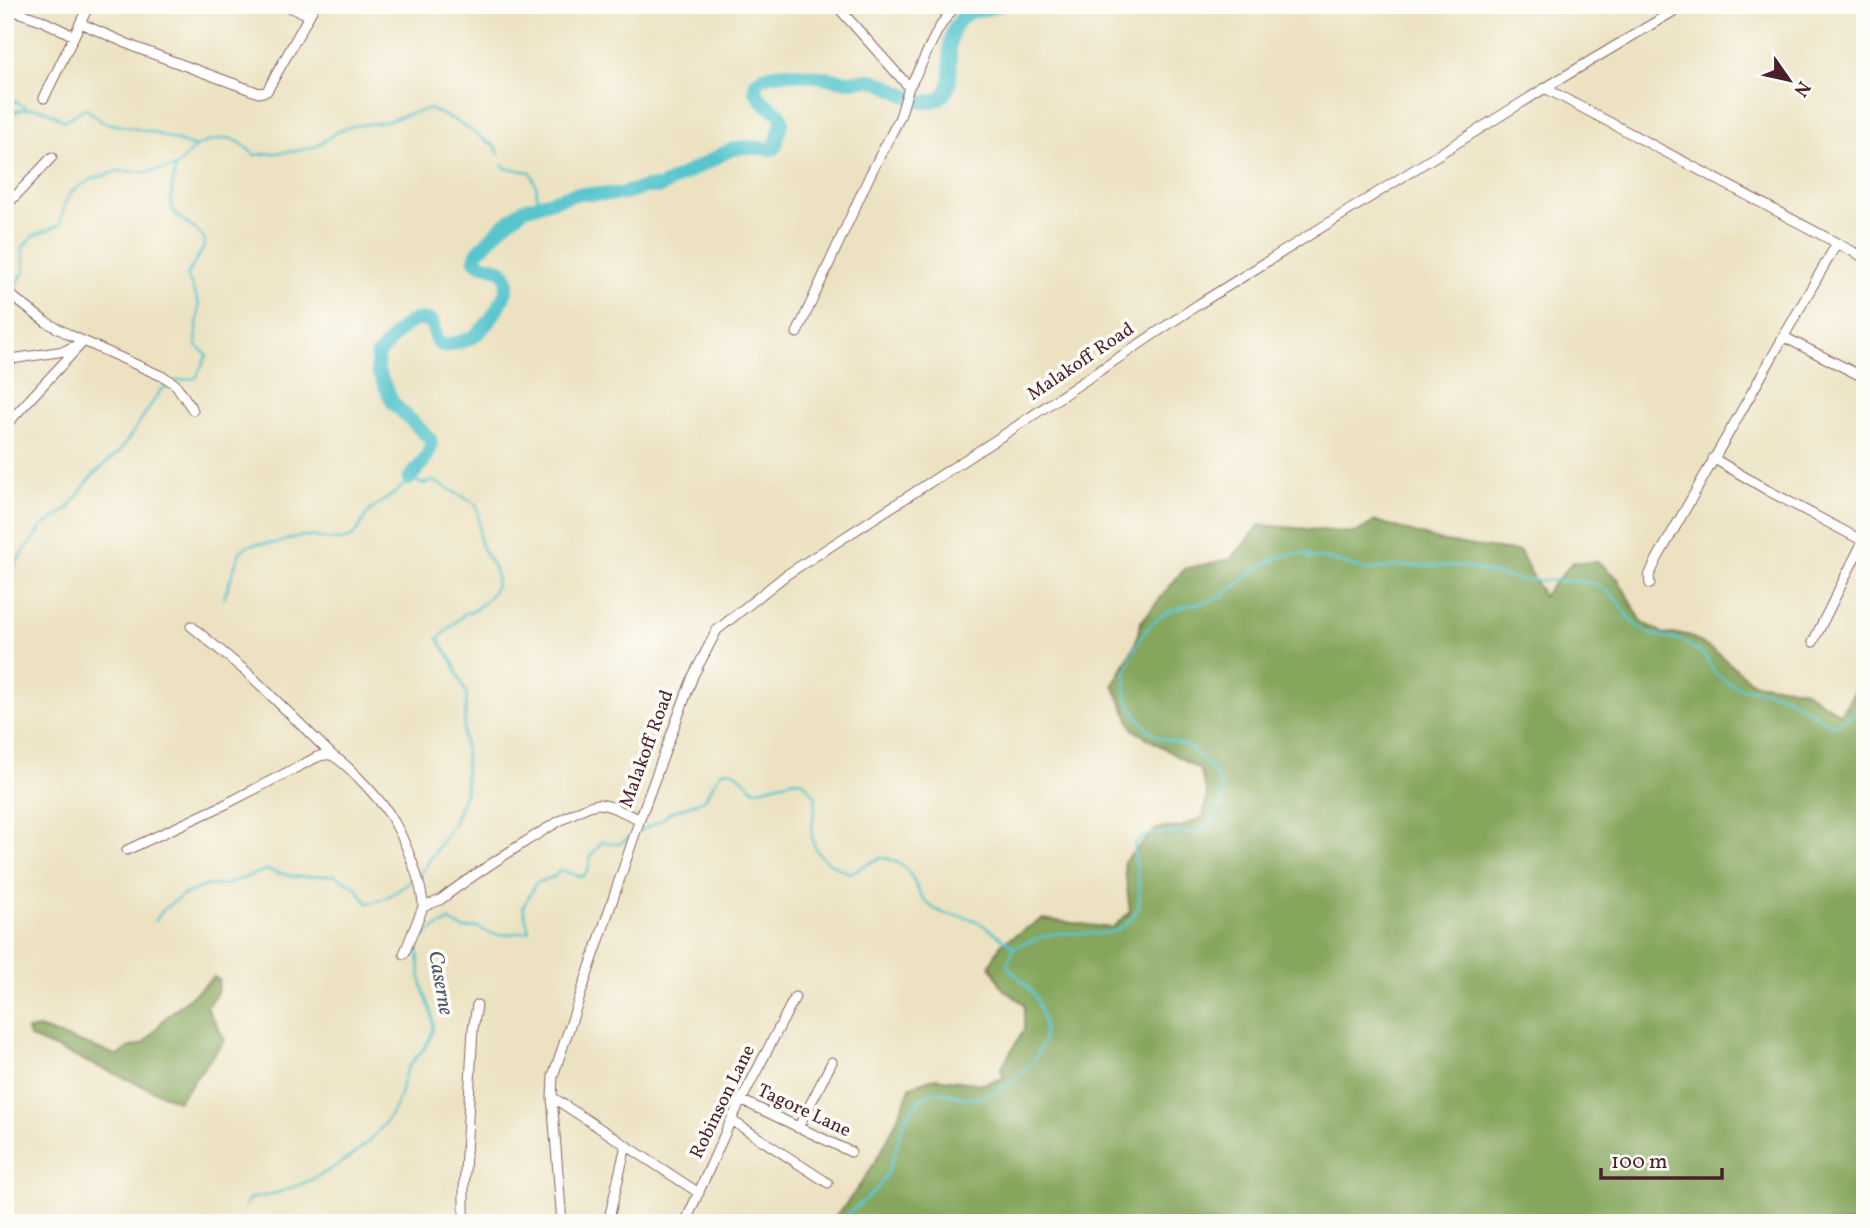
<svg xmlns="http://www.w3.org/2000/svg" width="1870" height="1228" viewBox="0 0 1870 1228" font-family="Vollkorn,serif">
  <rect width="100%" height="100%" fill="#fdfcf7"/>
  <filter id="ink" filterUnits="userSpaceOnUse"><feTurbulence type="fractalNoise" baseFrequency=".0143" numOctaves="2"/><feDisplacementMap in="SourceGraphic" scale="14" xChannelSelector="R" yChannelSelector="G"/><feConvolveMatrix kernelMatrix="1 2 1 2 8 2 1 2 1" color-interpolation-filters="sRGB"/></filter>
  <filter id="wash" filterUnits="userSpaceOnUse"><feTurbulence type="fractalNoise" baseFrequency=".00686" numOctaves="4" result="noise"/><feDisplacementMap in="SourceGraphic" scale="28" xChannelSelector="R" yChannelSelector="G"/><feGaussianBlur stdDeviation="1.57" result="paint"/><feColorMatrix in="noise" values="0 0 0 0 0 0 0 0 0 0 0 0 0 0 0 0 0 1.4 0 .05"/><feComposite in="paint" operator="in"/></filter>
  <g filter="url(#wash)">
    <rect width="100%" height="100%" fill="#ece2c1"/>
    <!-- forest -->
    <path fill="#85a65b" stroke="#686243" stroke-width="2" d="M1376,521l68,21 76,10 23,44 30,-34h25l20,17 24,43 22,12 24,1 28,17 37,31 49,6 38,25 25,-38v547h-1035c39,-44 60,-83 81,-137l23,-8 48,6 22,-6 -3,-10 23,-38v-26l-21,-15 -13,-24 11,-21 41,-25 70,9 18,-16 -6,-50 32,-33 25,-2 22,-10 4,-23 -7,-24 -66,-40 -21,-45 22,-40 6,-23 43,-53 47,-10 29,-34 95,8z
      M214,977l5,3 -2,12 -10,16 18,32 -47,61 -149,-64 -2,-7 12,-2 80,28 9,-8 17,-5 20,-25z"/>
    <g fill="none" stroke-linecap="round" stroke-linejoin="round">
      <!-- stream -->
      <path stroke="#58c5cd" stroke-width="2.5" d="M5,95l20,12
        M5,114c30,-7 31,-11 59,7l22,-13 16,14 50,10 43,15
        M503,165l2,3 26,4 5,14 2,18
        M175,170c-1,10 -5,24 -4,34 3,17 26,21 34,36l-2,9 -16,26 12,29 -3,41 11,10 -11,23 -21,3
        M13,289l12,-18 -2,-24 10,-11 27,-11 5,-22 7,-12 20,-12 27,-8 24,1 32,-4 20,-21 14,-6 20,-3 12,5 14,12 41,-4 19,-4 22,-15 15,-6 33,-4 26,-9 19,-4 28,13 38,25 3,7
        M224,598l16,-46c12,-13 26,-6 41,-10 9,-3 14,-6 25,-6 14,1 30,7 43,2 9,-3 13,-18 19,-25 13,-14 28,-16 41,-34l15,5 7,-3 7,2 38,21c5,13 2,26 4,39 3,10 10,16 14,25 10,21 -10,35 -24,45l-4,-1 -28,27 14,21 15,36 -4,40 3,15 -1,42 -12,31 -29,45 -5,5
        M5,641l3,-18 -2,-38 8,-20 29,-39 25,-17 24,-33 29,-26 40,-60 8,-5
        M638,832l24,-12 7,-7 35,-13 17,-28 6,-2 7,1 21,19 40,-10 8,1 13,16c0,13 -5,26 -4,39 1,20 22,31 38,37l31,-16c42,10 26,32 51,50 14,11 33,7 46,15 13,7 24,17 36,25
        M155,921l9,-12 19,-14 23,-9 22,-2 38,-14 30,7 38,-2 20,10 13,18c18,-2 33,-13 47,-25
        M245,1206l4,-7c56,-9 128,-46 150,-101 3,-8 3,-18 7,-26 6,-14 24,-25 26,-40 4,-18 -6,-30 -10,-47 -3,-13 -3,-29 -5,-43l18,-14 15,-7 14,8 14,-2c16,12 33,7 51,4l-6,-24 13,-24 18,-6 6,-7 22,7 6,-6 3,-15 11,-14 18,2 12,-9
        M840,1223c11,-15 28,-22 39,-37 27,-36 10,-69 54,-95 14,1 29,9 43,7 29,-5 69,-36 68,-68 0,-9 -5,-24 -8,-32 -6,-12 -20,-22 -29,-32l7,-19c15,-5 32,-13 47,-14 25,-2 49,8 68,-12 5,-6 9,-11 10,-19 3,-21 -7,-38 -4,-59l12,-8 52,-4c16,-7 29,-32 21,-49 -3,-8 -25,-31 -32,-35 -10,-6 -21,-6 -30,-10 -10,-5 -30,-31 -32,-42 -5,-32 18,-76 50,-86 16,-6 30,-4 46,-13 30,-20 47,-46 88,-42l-2,5 15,-1 43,12 31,-4h63l60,14 61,1 17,4 12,8 11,11 6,12 11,11 13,7 29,6 12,7 13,9 11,18 11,8 13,6 31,4 15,5 47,29 14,-7 18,-18"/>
      <!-- river -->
      <path stroke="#58c5cd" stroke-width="14" d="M409,479c9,-12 25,-25 21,-40l-37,-36 -15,-32 -1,-15c13,-14 32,-46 55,-34 4,11 0,19 12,24 9,-3 19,-4 27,-8 14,-7 46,-50 33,-65 -8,-9 -21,-4 -29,-13l2,-7 24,-26 23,-18 51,-15h46l24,-7h15l72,-38 15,-2 21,2 7,-1 7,-26 -2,-8 -17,-12 -8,-12 1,-7c18,-20 69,-3 94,-2 7,0 14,-2 21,-1 17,3 39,22 55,22 29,-1 25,-31 24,-51 -1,-9 3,-23 9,-30 10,-14 26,-9 39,-16"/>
    </g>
  </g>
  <g filter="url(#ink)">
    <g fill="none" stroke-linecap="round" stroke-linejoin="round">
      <defs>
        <path id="street" d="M284,5l25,10
          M5,8l36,12 33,16
          M80,23l57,25 122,45 8,-2 48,-86
          M909,87c18,-28 23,-57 48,-82
          M1545,88l320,170
          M44,98l45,-93
          M5,207l47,-50
          M5,291l41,31 24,13 96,43 10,7 17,25
          M797,333l73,-158 30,-58 9,-30 -73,-82
          M1784,337l81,41
          M5,360l59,-9 15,-7
          M5,426l78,-84
          M1713,458l54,32 96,51 -50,101
          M1650,584l-1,-8 8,-17 180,-316
          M191,626l58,48 83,81
          M127,850l97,-45 93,-48c6,-2 11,-4 16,-1 16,9 47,44 57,59 13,20 33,69 33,92
          M404,954l19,-47 17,-7c22,-17 138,-97 159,-96 13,1 28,11 41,15
          M552,1097l147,96
          M741,1100l110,52
          M731,1120l97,63
          M798,1128l34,-66
          M441,1223l3,-3 19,3
          M467,1223l-3,-11v-23l9,-160 4,-24
          M562,1223l-10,-126 1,-21 87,-257 53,-143 24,-46 69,-55 219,-141 194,-130 346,-216 139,-83
          M608,1223l18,-78
          M685,1223l46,-103 64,-123"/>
      </defs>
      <!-- street casing -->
      <use href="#street" stroke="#836360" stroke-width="11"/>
      <!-- street -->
      <use href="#street" stroke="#fff" stroke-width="9"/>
    </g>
  </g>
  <g text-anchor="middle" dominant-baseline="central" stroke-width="7" stroke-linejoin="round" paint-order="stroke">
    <!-- street labels -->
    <g font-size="19" fill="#4a1f2b" stroke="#fdfcf7">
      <text transform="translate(1081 362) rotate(-34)">Malakoff Road</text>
      <text transform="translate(647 749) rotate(-70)">Malakoff Road</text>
      <text transform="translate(723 1102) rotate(-64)">Robinson Lane</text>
      <text transform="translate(804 1111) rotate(25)">Tagore Lane</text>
    </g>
    <!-- water labels -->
    <g font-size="21" font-style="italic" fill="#4f5964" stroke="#fdfcf7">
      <text transform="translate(440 983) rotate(80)">Caserne</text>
    </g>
  </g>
  <!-- margin -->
  <rect width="1870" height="1228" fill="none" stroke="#fdfcf7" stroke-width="28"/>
  <!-- north arrow -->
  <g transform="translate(1789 80) rotate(124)" stroke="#fdfcf7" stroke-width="5" paint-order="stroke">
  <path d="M0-5L12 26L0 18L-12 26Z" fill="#4a1f2b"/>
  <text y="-10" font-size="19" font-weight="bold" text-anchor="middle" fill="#4a1f2b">N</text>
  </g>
  <!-- scale -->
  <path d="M1601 1168v10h121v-10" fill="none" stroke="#4a1f2b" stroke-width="3.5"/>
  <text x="1611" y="1168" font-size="21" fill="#4a1f2b" stroke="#fdfcf7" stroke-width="5" paint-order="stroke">100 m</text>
</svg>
